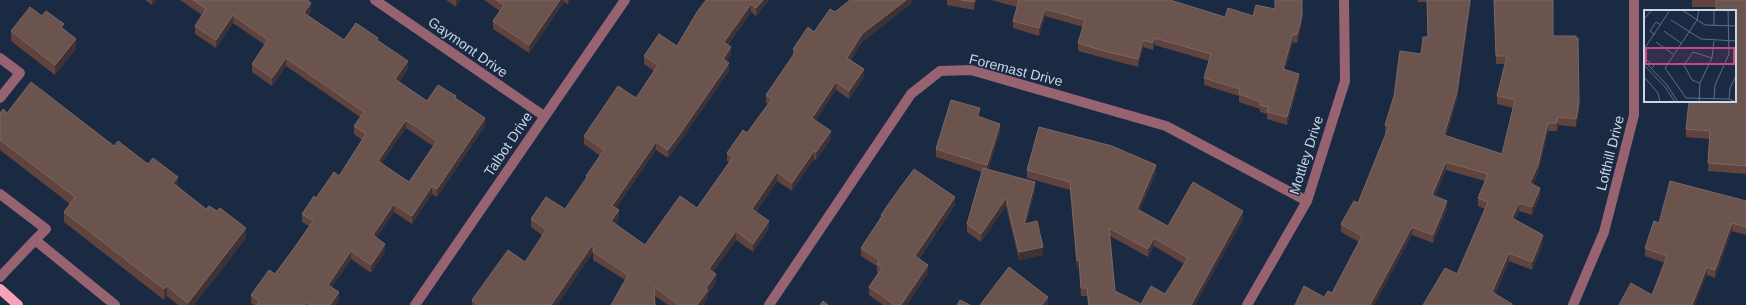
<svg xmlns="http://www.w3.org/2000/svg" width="1746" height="305" viewBox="0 0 1746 305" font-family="Helvetica,sans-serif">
  <rect width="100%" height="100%" fill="#192a42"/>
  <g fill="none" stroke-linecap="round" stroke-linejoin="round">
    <!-- minor -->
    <path stroke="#976370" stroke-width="10" d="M375,0l169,116
      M0,58l20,15 -20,25
      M0,194l46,35 -11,11
      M0,277l35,-37 80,65
      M415,305l210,-305
      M769,305l142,-211 29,-23 31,-1 195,56 141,75
      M1247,305l60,-104 38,-120 -1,-81
      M1573,305l31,-73 30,-117v-115"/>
    <!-- major -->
    <path stroke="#f7a2b8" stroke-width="10" d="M0,289l18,16"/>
  </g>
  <!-- wall -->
  <path fill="#60433c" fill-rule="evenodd" d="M145,0h11l-4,5z
    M180,0h129l2,11 -3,5 36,24 34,1 30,28 -9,13 28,19 29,-2 29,27 -48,71 -5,-3 -20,30 -18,-12 -18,26 9,14 -14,21 -20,-14 -19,28 7,13 -4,5h-81l-3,-2v-8l24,-21 34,-48 -7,-4v-8l14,-16 23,-22 23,-36 -8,-6v-8l6,-9 -74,-51 -14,20 -20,-14v-8l13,-19 -32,-22 -17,25 -21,-14v-8l7,-11zM406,128l27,18 -24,36 -28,-19z
    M446,0h14l-4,7z
    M484,0h87l-3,4 -4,-2 -35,51 -36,-24v-8l7,-10z
    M769,0l-13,16 -5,-4 -23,33 3,10 -5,6 3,10 -52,75 -9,12 -12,-8 -40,58 3,10 -4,6 30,21 52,-37 32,-46 -2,-1v-8l20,-20 21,-29 -2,-1v-8l27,-40v-6l21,-17 21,-20 77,-12v3l-50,39 -11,18 13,17 -15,22 -13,-9 -20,30 15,19 -15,21 -2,-1 -22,32 -15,-10 -21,31 13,17 -16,23 -17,-12 -23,32 3,10 -8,12v4l-5,7h-35l-13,-9 -30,-16 -32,-20v-8l-36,53h-85v-5l53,-38 18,-26 -12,-9v-8l34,-10 21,-29v-4l14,-20 -16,-12v-8l52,-38 18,-27 -10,-7v-8l33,-10 20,-34z
    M947,0h29l-2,10 -27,-5z
    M991,0h179l55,17 28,-1 49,7 -5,20 -4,-1 -8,28 14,11 -12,44 -20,-6v-5l-7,-2v-3l-21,-7v-6l-35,-11v-7l5,-17 -54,-16 -2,5 -10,-3 -5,20 -34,-9 -26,-7v-8l5,-16 -38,-11 -6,20 -26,-8v-7l4,-14z
    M1418,0h53l-14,100 -11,36 56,18 11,-46 -16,-4v-8l8,-32h-9l-2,-64 59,36 26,75 -3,16 -18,-2 -1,6h-9l-10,42 -5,12 7,11 -8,19 -13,-4 -4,8 28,24 -11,27 -23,-9 -14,33 17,11 -55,-31 28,-65 -7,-3v-8l7,-17 -39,-11 -11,26 12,13 -14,34 -21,-8 -38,70h-79l29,-8 8,-4 27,-51 -18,-10v-8l17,-21 28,-70h-1v-8l36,-71 7,-17 -1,-35h-9z
    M1692,0h54v174l-38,-3 2,-32 -24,-2v-8l49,-28 -19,-94h-24z
    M42,16l22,13 12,20 -21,26 -44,-34v-10z
    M0,113h7l107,33 64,41 28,22 40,29 -52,67h-16l-11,-9 -3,4 -100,-78v-10l6,-8 -70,-54z
    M980,116l-1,1 21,15 -12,38 47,20 -9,34 17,31 -24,5 -13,-54 -25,36 -14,-10v-8l15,-52 -46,-15v-8z
    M1027,170l129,3 -17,38 29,15 75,-7 -48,86h-107l-1,-9h-6l-2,-29 -2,2 -7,-79 -43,-12zM1110,236l38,21 6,-11 30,18 -19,30 -24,10 -26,-13z
    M1746,201v34l-14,-4 -17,47 -8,-3 -55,20 13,-32 -20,-7v-8l14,-25z
    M955,205l-36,54 9,14 -21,32h-24l-14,-10v-8l9,-14 -1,-1v-6l-16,-10v-8l20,-29v-4z"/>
  <!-- shaded-wall -->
  <path fill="#3f3237" d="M152,0h4l-4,5z
    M456,0h4l-4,7z
    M560,0h4v2l-35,51v-8z
    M568,0h3l-3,4z
    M763,0h6l-13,16v-8z
    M906,0h6v3l-50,39 -15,24v-8l15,-24z
    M975,0h1l-2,10v-8z
    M1470,0h1l-14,100 -13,43v-8z
    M311,3v8l-7,10v-8z
    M751,4v8l-27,38v-8z
    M1045,9v7l-6,20v-8z
    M233,15v8l-17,25v-8z
    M1302,16v7l-5,20v-8z
    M1293,34v8l-10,35v-8z
    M1155,38v7l-2,5v-7z
    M76,39v10l-21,26v-10z
    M1143,40v7l-5,20v-8z
    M731,47v8l-8,12v-8z
    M286,58v8l-14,20v-8z
    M408,61v8l-13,18v-8z
    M729,63v8l-52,75 -9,12v-8z
    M864,69v8l-15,22v-8z
    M1299,74v7l-12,44v-8z
    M836,82v8l-24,36v-8z
    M1579,103v8l-3,16v-8z
    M980,108v8l-3,8v-8z
    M1558,117v8l-1,6v-8z
    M485,118v8l-48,71v-8z
    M406,120v8l-28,41v-8z
    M1548,123v8l-10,42 -8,18v-8z
    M1000,124v8l-13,41v-8z
    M831,131v8l-15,21v-8z
    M656,142v8l-44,64v-8z
    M814,151v8l-22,32v-8z
    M1446,162v8l-14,33v-8z
    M1156,165v8l-19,44v-8z
    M777,172v9l-25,36v-8z
    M178,177v10l-5,-4z
    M1035,182v8l-11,42v-8z
    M432,186v8l-20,30v-8z
    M1540,188v8l-8,19v-8z
    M955,197v8l-40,59v-8z
    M1006,198v8l-25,36v-8z
    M1447,201v8l-14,34v-8z
    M1519,203v8l-7,15v-8z
    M394,204v8l-21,31v-8z
    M619,210v8l-8,11v-8z
    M1243,211v8l-48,86h-4z
    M769,221v8l-16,23v-8z
    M1732,223v8l-17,47v-8z
    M1412,227v8l-38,70h-4z
    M246,228v10l-52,67h-6v-2z
    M736,231v9l-27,37v-8z
    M1543,235v8l-11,27v-8z
    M1154,238v8l-6,11v-8z
    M385,244v8l-14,21v-8z
    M593,244v8l-36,53h-6z
    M1043,247v8l-24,5v-8z
    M351,251v8l-23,34v-8z
    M1509,253v8l-17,39v-8z
    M1079,259v8l-2,2v-8z
    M928,265v8l-21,32h-6z
    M1707,267v8l-12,30h-3z
    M716,274v8l-8,12v4l-5,7h-6l9,-17z
    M167,286v10l-3,4v-11z
    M339,292v8l-4,5h-5z
    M1048,297v8h-6z"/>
  <!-- building -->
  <path fill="#6b534e" stroke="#7a6766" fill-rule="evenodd" d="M193,0h114l4,3 -7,10 40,27 12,-17 22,15 -1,2 31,21 -13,18 32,22 11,-16 18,11 -1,2 30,20 -48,71 -5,-3 -20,30 -18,-12 -21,31 12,9 -14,21 -20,-14 -23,34 11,7 -9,13h-20l-4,-3 -2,3h-47l2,-4 -8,-6 18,-25 6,4 23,-31 15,-22 -11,-7 12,-18 2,2 18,-26 5,4 27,-42 -12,-8 10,-14 -78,-54 -14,20 -20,-14 16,-24 -35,-25 -17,25 -21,-14 11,-17zM406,120l31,21 -28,41 -31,-21z
    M496,0h64l-31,45 -36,-24 11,-16z
    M706,0h57l-7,8 -5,-4 -27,38 7,5 -8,12 6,4 -52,75 -9,12 -12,-8 -44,64 7,4 -8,11 34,24 35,-49 17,12 36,-51 -6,-4 16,-23 4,3 25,-34 -6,-4 30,-44 -3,-2 15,-22 6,5 16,-23 5,3 15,-12h56l-44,34 -15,24 17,11 -15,22 -13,-9 -24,36 19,13 -15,21 -2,-1 -22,32 -15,-11 -25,37 17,12 -16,23 -17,-13 -27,38 7,5 -10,14 2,2 -11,15h-18l-25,-18 1,18h-44l17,-30 -35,-23v-8l-42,61 -8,-1v1h-65l-6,-5 36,-50 17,12 21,-32 -15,-11 15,-22 19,12 22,-32 -1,-1 18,-26 -20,-14 34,-50 18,12 22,-33 -14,-9 15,-22 18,12 20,-34z
    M961,0h14l-1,2z
    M1018,0h152l55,17 3,-9 25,8 3,-11 19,4v-9h27v16l-5,19 -4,-1 -10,35 16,5 -12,43 -20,-5 1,-5 -8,-2 1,-3 -22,-8 1,-5 -36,-11 7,-24 -56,-16 -2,5 -10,-3 -5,19 -34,-8 -26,-8 7,-23 -40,-11 -6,19 -26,-7 6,-21z
    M1427,0h43l-13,92 -13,43 58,19 13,-54 -18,-4 10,-40h-11l-2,-56h59v36h23v2h2l1,65 -3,16 -18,-2 -1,6h-9l-10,42 -8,18 10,5 -8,19 -13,-4 -7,15 31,17 -11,27 -23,-9 -17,39 20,12v1h-89l22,-37 12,6 31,-72 -10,-4 10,-24 -42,-12 -14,33 15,6 -14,34 -21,-8 -42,78h-75l9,-19 20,11 4,-6 4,2 30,-57 -21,-12 13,-23 4,2 31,-77 -4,-1 9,-29 6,-45 21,3 2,-17h5z
    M1716,0h30v166l-38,-3 2,-32 -24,-2 3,-28h46v-90h-19z
    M30,7l12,9 4,-5 18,13 -3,3 15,12 -21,26 -44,-34z
    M31,82l83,64 4,-5 30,23 5,-6 25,19 -5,6 33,26 3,-3 8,5 3,-3 26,20 -58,75 -21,-17 -3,3 -100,-77 11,-15 -75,-57v-27l3,-4 4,4z
    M951,100l29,8 -3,8 23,8 -13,41 -51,-16z
    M1039,127l73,19 44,19 -19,44 31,17 25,-44 50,29 -52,94h-102l-2,-17h-6l-2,-29 -2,2 -7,-79 -43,-12zM1109,228l39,21 6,-11 34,20 -23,36 -14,-8 -10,18 -26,-13z
    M983,168l52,14 -11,42 13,-3 6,26 -24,5 -13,-54 -25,36 -14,-10z
    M914,169l41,28 -40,59 13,9 -27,40h-6l-26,-18 13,-19 -5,-4 2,-4 -18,-12 21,-32 -1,-1 11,-16z
    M1670,181l76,20v26l-14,-4 -17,47 -8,-3 -15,38h-73l12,-22 21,12 15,-39 -22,-8 9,-27 5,2z
    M1009,267l39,30 -6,8h-62z
    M960,300l10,5h-13z
    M823,301l5,4h-8z"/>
  <g text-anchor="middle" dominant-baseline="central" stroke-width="3" stroke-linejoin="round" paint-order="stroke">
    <!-- street labels -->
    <g font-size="14" fill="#cad5e5" stroke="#192a42">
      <text transform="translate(468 47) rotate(35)">Gaymont Drive</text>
      <text transform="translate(1016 70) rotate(14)">Foremast Drive</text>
      <text transform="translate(508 144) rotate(-56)">Talbot Drive</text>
      <text transform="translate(1610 153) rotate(-76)">Lofthill Drive</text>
      <text transform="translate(1306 155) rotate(-72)">Mottley Drive</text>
    </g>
  </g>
  <!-- overview -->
  <g transform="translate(1644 10)">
    <rect width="92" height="92" fill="#192a42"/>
    <path fill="none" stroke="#606e83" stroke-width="1" d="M38,0l23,15 31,1M55,0l-2,10 -32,48 21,30 43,1 7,3M70,0v16M0,9l8,-9M27,10l30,19 35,2M20,21l17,12M11,25l-5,-4 6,-9 5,3M12,32l17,12M0,39l26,-39M0,51l23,24 11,17M1,53l2,-3 7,6 -2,2M0,55l21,22 10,15M0,67l14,16 2,9M56,73l-8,-3 -8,-15 9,-13 19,6M70,89l1,-14 14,-31 -1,-44M85,89l1,-11 6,-12M55,92l1,-19 12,-25 2,-17"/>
    <path fill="#c4477e" fill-opacity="0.15" stroke="#c4477e" stroke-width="2" d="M2,38h88v16h-88z"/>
    <rect width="92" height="92" fill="none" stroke="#cad5e5" stroke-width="2"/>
  </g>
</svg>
